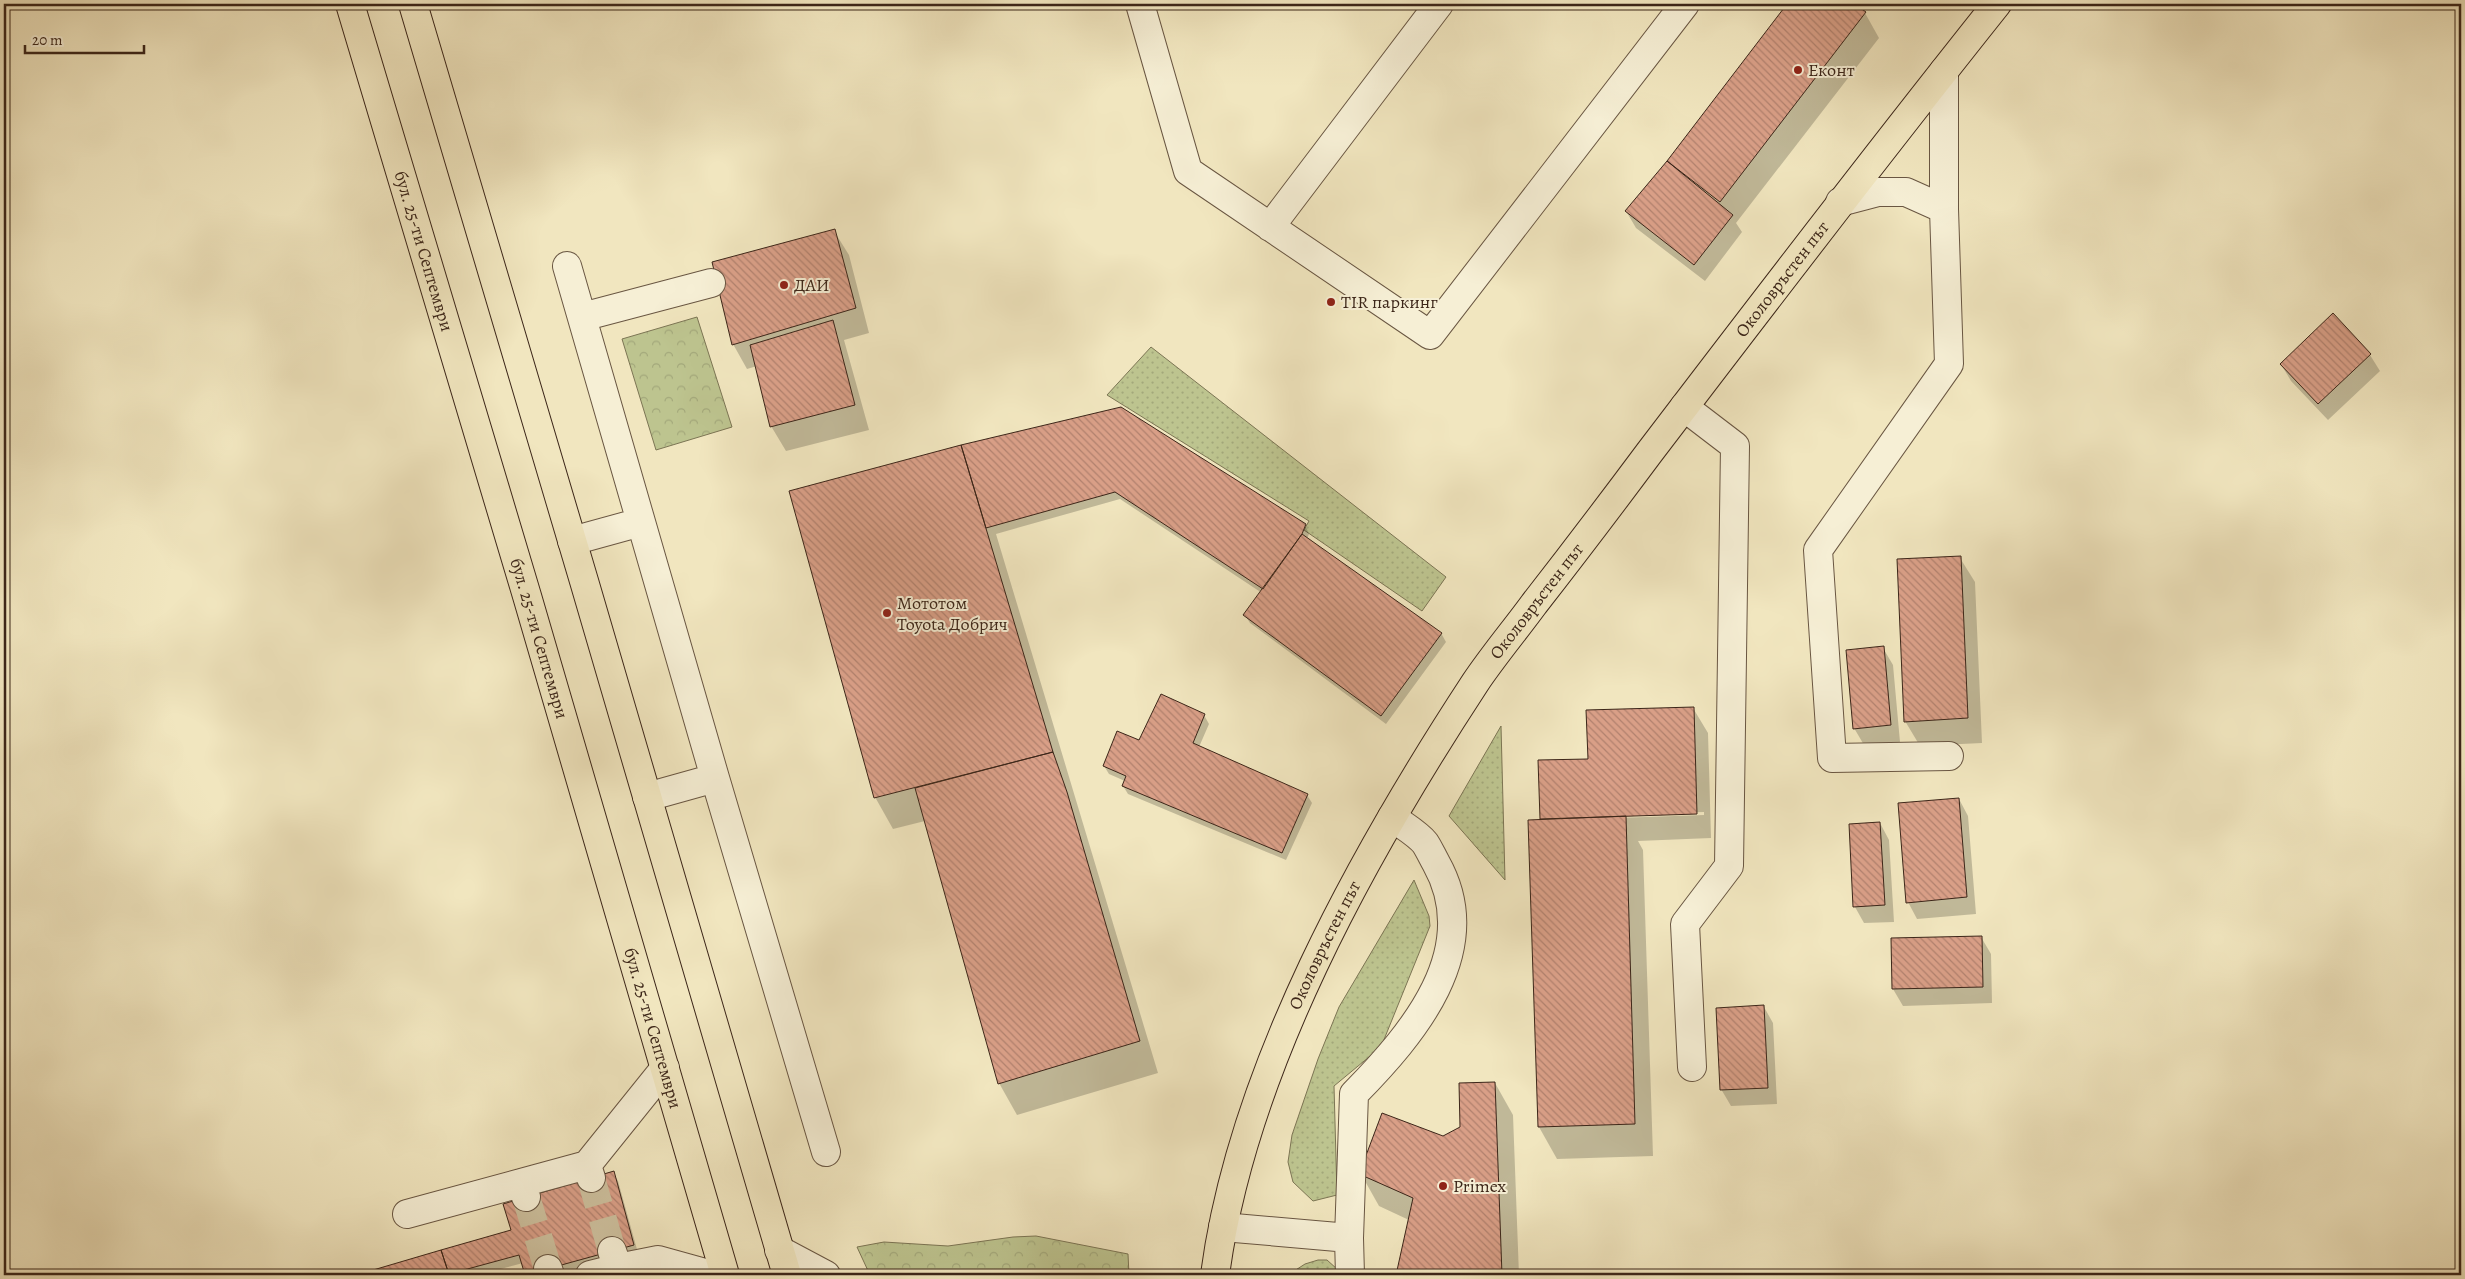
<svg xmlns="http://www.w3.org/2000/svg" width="2465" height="1279" viewBox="0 0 2465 1279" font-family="Alegreya,serif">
  <defs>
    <pattern id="grass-dots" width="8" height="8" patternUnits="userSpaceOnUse" patternTransform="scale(1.25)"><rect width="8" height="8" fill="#bdc48f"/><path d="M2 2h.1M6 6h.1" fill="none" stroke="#a3a87b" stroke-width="1.8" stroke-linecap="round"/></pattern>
    <pattern id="forest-crowns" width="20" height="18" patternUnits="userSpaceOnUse" patternTransform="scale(1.25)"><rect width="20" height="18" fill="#bdc48f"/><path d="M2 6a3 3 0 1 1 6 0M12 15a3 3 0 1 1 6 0" fill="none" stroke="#a3a87b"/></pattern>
    <pattern id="building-back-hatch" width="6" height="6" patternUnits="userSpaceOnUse" patternTransform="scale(1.25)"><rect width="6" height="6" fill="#d99f87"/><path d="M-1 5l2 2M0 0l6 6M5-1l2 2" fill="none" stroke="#b1816e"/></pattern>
  </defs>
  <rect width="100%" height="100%" fill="#f1e6bf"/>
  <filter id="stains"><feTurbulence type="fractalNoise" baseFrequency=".004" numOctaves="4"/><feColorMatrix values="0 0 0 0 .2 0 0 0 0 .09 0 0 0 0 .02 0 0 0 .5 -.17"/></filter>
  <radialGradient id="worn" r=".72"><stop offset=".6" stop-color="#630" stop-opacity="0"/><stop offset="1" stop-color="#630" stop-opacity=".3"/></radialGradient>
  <!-- grass -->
  <path fill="url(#grass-dots)" stroke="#7c7554" d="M1151,347l295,230 -24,34 -118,-81 5,-9 -202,-126z
    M1501,726l4,154 -56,-64z
    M1414,880l15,36 1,10 -49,121 -47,39 3,109 -24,6 -20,-19 -5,-20 4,-27 26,-76 21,-52z
    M1318,1260h9l10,9v6h-49l17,-11z"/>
  <!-- forest -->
  <path fill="url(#forest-crowns)" stroke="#7c7554" d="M697,317l35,110 -76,23 -34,-111z
    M1036,1236l92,18 1,21h-259l-13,-28 27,-5 64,4 65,-9z"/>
  <!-- shadow -->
  <path fill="#0003" fill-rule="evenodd" d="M1789,4h64l12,9 14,25 -143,185 6,9 -37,49 -69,-53 -10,-17 42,-49z
    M834,231l15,24 20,78 -25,7 25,90 -83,21 -15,-25 -14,-60 -10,3 -14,-25z
    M2333,315l37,40 10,16 -52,49 -37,-39 -10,-17z
    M961,446l344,79 4,9 -2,5 134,94 5,9 -60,82 -136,-101 -5,-8 17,-22 -142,-94 -124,35 162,539 -141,42 -18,-32 -74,-262 -32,8 -18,-32 -85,-305z
    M1960,558l15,24 7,161 -62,3 -15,-25z
    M1883,648l10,17 7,77 -36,3 -10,-17z
    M1693,708l15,25 3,105 -73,3 5,9 10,306 -96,3 -18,-32 2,-307 -2,-59 50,-1zM1704,812v3l-148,5v-3z
    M1204,715l5,9 -10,23 108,48 5,8 -26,57 -158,-66 -5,-8 2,-5 -16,-7 -5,-8 35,-24z
    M1959,799l9,17 8,98 -59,5 -9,-17z
    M1880,823l9,17 5,82 -30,1 -9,-16z
    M1981,937l10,17 1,49 -89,3 -10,-17z
    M1764,1007l9,16 4,81 -46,2 -10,-17z
    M1495,1083l18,32 6,160h-122l12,-55 -30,-14 -18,-32 100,-46z
    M613,1173l5,8 20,72 -79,22h-32l-4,-12 -45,12h-113l148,-44z"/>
  <!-- building -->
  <path fill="url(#building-back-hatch)" stroke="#3c2619" d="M1787,4h68l11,8 -146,190 -53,-41z
    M1667,161l66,54 -39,50 -69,-54z
    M835,229l21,79 -124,37 -20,-83z
    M2333,313l38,41 -53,50 -38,-40z
    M833,320l22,85 -85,22 -20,-82z
    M1121,407l185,117 -4,10 -39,55 -148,-97 -129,36 -25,-83z
    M961,445l92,307 -179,46 -85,-307z
    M1302,534l140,99 -61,83 -138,-101z
    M1961,556l7,162 -64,4 -7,-163z
    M1884,646l7,79 -38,4 -7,-79z
    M1161,694l44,20 -12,29 115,51 -26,59 -160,-67 4,-10 -23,-10 14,-35 22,9z
    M1694,707l3,107 -157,5 -2,-59 50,-1 -2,-49z
    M1053,752l14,40 73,249 -142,43 -83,-296z
    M1959,798l8,99 -61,6 -8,-100z
    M1626,816l9,308 -97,3 -10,-307z
    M1880,822l5,83 -32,2 -4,-83z
    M1982,936l1,51 -91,2 -1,-51z
    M1764,1005l4,83 -48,2 -4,-82z
    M1495,1082l7,193h-106l17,-77 -54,-24 23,-61 61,23 17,-9 -1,-44z
    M614,1171l20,74 -109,30 -6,-20 -70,19 -8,-24 70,-20 -8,-26z
    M441,1250l8,25h-85l-1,-2z"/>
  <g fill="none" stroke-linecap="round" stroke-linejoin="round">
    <!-- minor-tunnel -->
    <path stroke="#cdc09e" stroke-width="28" stroke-dasharray="28 14" stroke-linecap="butt" d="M591,1178l21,73
      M526,1197l22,72"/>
    <defs>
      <path id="minor" d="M1140,4l48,167 242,164 255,-331
        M1944,71v138l5,155 -131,186 14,208 117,-2
        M1840,202l38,-10h28l38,17
        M1270,227l169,-223
        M567,266l148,512 111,374
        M582,317l129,-34
        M1684,407l51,39 -6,420 -44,58 7,143
        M572,541l69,-19
        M647,797l68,-19
        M591,1178l-4,-13 78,-97
        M526,1197l-5,-14 66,-18
        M407,1214l114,-31
        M1223,1227l126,11 5,-144c59,-60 131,-144 82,-231 -4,-7 -7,-14 -11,-20 -8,-10 -23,-18 -33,-26
        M1349,1238l1,37
        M779,1250l47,25
        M612,1251l6,17 40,-8 54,15
        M548,1269l2,6
        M590,1275l28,-7"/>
      <g id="major">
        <path id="s1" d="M350,4l177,592 198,679"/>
        <path d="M413,4l171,577 203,694"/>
        <path id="s2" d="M1215,1275c27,-205 148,-421 260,-592 18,-27 40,-53 59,-79 39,-50 77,-100 115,-151 115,-151 230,-301 348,-449"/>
      </g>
    </defs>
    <!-- minor casing -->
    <use href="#minor" stroke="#695642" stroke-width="30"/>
    <!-- major casing -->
    <use href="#major" stroke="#3c2619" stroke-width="30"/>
    <!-- minor -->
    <use href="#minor" stroke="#f6efd5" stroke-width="28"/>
    <!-- major -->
    <use href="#major" stroke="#f1e6bf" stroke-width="28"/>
  </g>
  <!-- markers -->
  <g fill="#8f2418" stroke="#f6efd5" stroke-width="2">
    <circle cx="1798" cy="70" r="5"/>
    <circle cx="784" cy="285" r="5"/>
    <circle cx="1331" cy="302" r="5"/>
    <circle cx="887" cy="613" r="5"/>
    <circle cx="1443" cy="1186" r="5"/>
  </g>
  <g text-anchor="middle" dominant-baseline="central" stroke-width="4" stroke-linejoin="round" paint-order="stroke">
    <!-- poi labels -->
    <g font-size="18" fill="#3c2619" stroke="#f6efd5" text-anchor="start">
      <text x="1808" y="70">Еконт</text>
      <text x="794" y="285">ДАИ</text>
      <text x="1341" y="302">TIR паркинг</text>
      <text x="897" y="603">Мототом<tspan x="897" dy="21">Toyota Добрич</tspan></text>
      <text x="1453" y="1186">Primex</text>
    </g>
    <!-- street labels -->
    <g font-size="18" fill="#3c2619" stroke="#f6efd5">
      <text stroke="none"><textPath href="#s1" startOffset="258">бул. 25-ти Септември</textPath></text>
      <text stroke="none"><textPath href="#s2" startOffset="1159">Околовръстен път</textPath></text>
      <text stroke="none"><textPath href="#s2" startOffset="754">Околовръстен път</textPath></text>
      <text stroke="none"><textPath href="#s1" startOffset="662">бул. 25-ти Септември</textPath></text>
      <text stroke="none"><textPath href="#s2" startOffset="349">Околовръстен път</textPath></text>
      <text stroke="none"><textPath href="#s1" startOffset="1068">бул. 25-ти Септември</textPath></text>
    </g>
  </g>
  <!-- margin -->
  <rect width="2465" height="1279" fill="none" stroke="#f1e6bf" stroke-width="20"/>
  <rect x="5" y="5" width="2455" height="1269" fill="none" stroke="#3c2619" stroke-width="2.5"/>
  <rect x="10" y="10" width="2445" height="1259" fill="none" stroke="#3c2619"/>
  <!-- scale -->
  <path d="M25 45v8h119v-8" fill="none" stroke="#3c2619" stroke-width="2.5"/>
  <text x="32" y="45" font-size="15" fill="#3c2619" stroke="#f6efd5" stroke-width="4" paint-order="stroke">20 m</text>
  <rect width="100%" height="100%" filter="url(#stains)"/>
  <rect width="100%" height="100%" fill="url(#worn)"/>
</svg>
